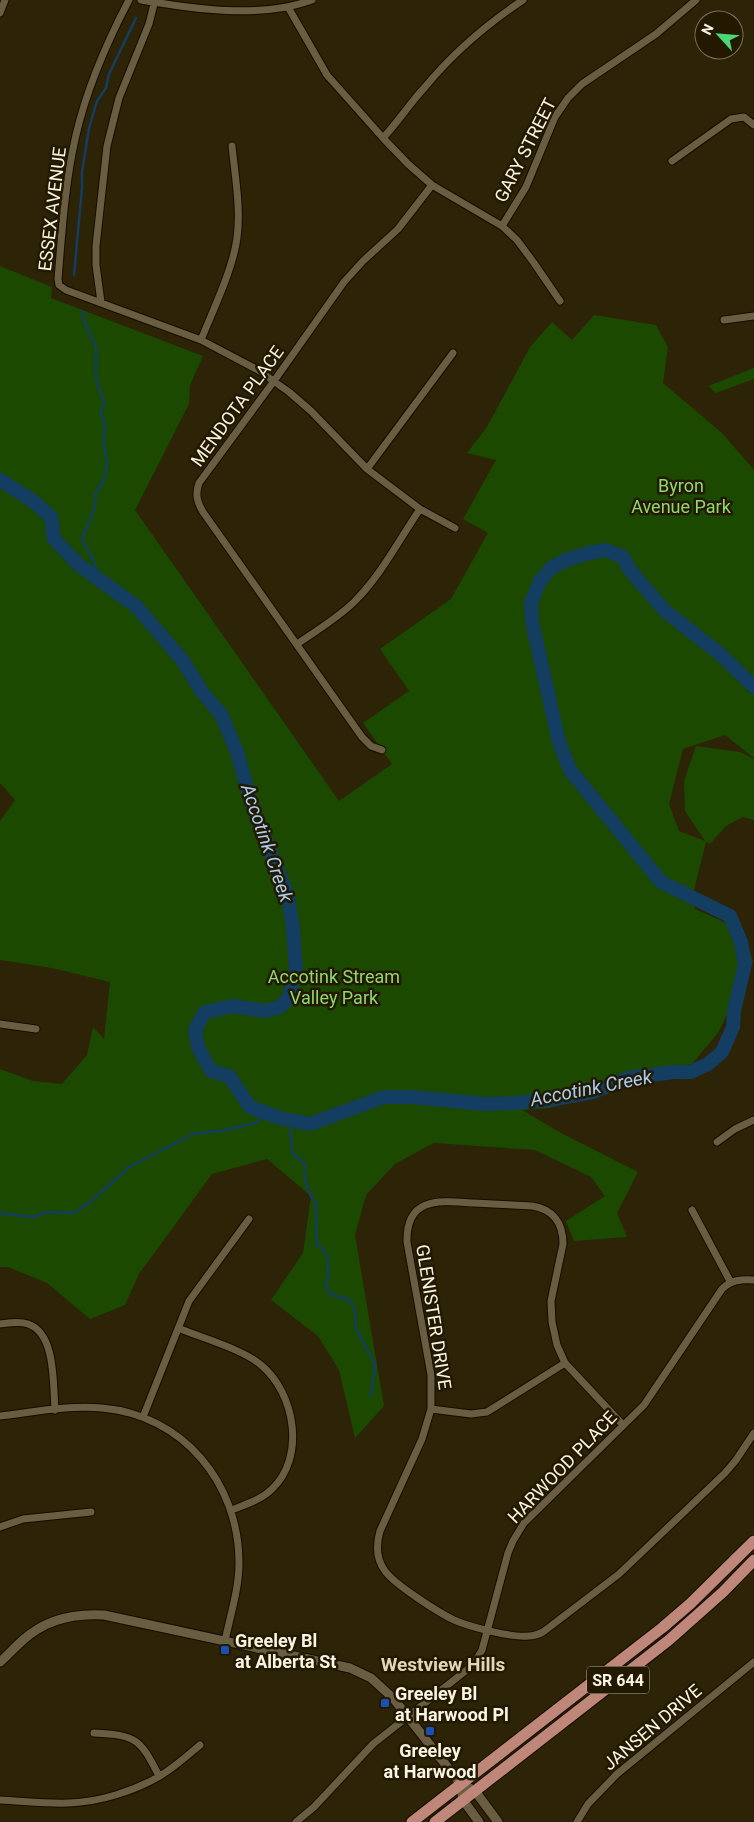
<svg xmlns="http://www.w3.org/2000/svg" width="754" height="1822" viewBox="0 0 754 1822" font-family="Roboto,sans-serif">
  <rect width="100%" height="100%" fill="#2d2307"/>
  <!-- green -->
  <path fill="#1b4900" d="M0,266l52,21 -1,11 152,58 -13,29 -1,19 -54,106 204,291 53,-37 -29,-41 46,-32 -29,-42 71,-50 37,-66 -25,-14 33,-59 -29,-7 20,-26 43,-80 22,-25 20,18 22,-25 62,10 12,22 -5,36 59,50 32,37v221l-9,-1 9,4v64l-29,-23 -42,14 -14,55 10,27 26,10 -20,-30 -1,-30 12,-35 44,6 14,7v61l-11,-3 -17,9 -16,18 -4,-2 -14,56 3,11 47,21 11,31 -35,72 -26,31 -142,44 -28,2 37,22 79,40 -21,41 10,24 -53,4 -8,-20 39,-25 -14,-19 -56,-27 -101,-7 -39,21 -29,31 -11,40 29,171 -29,32 -16,-68 -21,-34 -47,-36 32,-47 8,-57 -44,-37 -55,15 -73,100 -14,31 -35,14 -43,-36 -39,-16h-8v-198l33,12 29,3 25,-29 6,-28 11,12 6,-57 -58,-14 -52,-8v-139l15,-21 -15,-17z
    M754,368v11l-38,14 -8,-7z"/>
  <g fill="none" stroke-linecap="round" stroke-linejoin="round">
    <!-- stream -->
    <path stroke="#133e61" stroke-width="2.5" d="M74,275l8,-87v-16l7,-44 8,-27 9,-13 3,-14 27,-56
      M82,311l4,15 10,20v34l8,21 -3,13 4,9 -1,21 3,19 -3,17 -9,14c3,16 -9,31 -13,46l10,17 9,25
      M297,1121l-7,12 3,21 12,10c-2,13 2,30 11,39l1,41c16,10 11,28 9,44l6,7 16,4 7,10 1,20 19,35 -4,31
      M0,1212l3,2 31,3 13,-5 26,1 16,-10 40,-36 64,-33 34,-4 28,-7 13,-9"/>
    <!-- river -->
    <path stroke="#133e61" stroke-width="14" d="M0,480l33,21 18,16 3,22 25,26 58,42 46,54 19,31 19,22 16,38 16,56 35,88 5,32 3,44 -8,27 -8,8 -15,4 -32,-5 -28,6 -10,18 3,17 13,24 18,5 21,31 30,11 30,6 74,-27h27l75,7 30,-1 33,-3 44,-8 35,-14 46,-6h17l17,-8 14,-12 11,-25 1,-16 11,-47 -4,-22 -11,-26 -69,-34 -91,-112 -11,-28 -27,-120 -1,-19 9,-22 11,-13 15,-8 23,-7 17,-3 17,7 6,12 36,42 55,43 34,33"/>
    <defs>
      <path id="minor" d="M129,0c-22,42 -42,88 -53,135 -11,47 -14,96 -18,144l1,6 7,5 135,50 57,30 31,22 22,19 56,58 53,40 35,19
        M141,0c53,9 120,19 171,0
        M288,7l39,68 56,63 25,26 24,21 70,41 15,14 17,23 26,38
        M0,13l5,-13
        M383,138c15,-16 27,-35 42,-51 28,-34 62,-63 98,-87
        M672,161l59,-42 13,-2 10,8
        M502,226l24,-39 29,-70 13,-19 14,-14 74,-50 40,-34
        M101,302l-5,-37v-19l11,-100 12,-48 30,-74 6,-24
        M724,320l30,-4
        M201,340c12,-30 32,-71 36,-102 4,-30 -2,-62 -5,-92
        M367,469l86,-116
        M297,644c19,-13 39,-25 56,-41 27,-26 46,-63 67,-94
        M382,750l-11,-4 -9,-9 -159,-225c-6,-10 -8,-18 -4,-29l75,-102 70,-99 19,-21 35,-32 34,-44
        M0,1024l36,5
        M717,1142l18,-13 19,-9
        M692,1210l38,71
        M0,1324c9,-1 19,-3 28,0 28,9 25,61 27,86
        M178,1328c24,10 64,21 83,37 34,28 45,92 11,124 -11,11 -26,15 -40,21
        M431,1409l40,5 16,-2 78,-49
        M0,1416c33,-4 69,-11 102,-8 81,7 137,75 137,155 0,26 -9,53 -14,78
        M143,1417l46,-116 60,-82
        M623,1425l-58,-62 -8,-18 -5,-23 -1,-21 12,-57c0,-21 -10,-35 -31,-38 -19,-1 -39,-2 -58,-3 -34,-2 -68,-7 -67,39l24,133v34l-9,30 -42,92c-4,14 -4,28 5,40 9,13 54,42 69,49 16,7 58,18 75,16 5,0 10,-2 14,-4l76,-58 106,-101 11,-13 18,-27
        M0,1527l23,-8 68,-7
        M94,1733c43,2 46,6 65,43
        M0,1800c23,1 46,4 69,3 31,-1 65,-12 91,-27 15,-9 27,-20 40,-31
        M296,1822l18,-15 59,-63 100,-79 9,-15 26,-97 5,-12 11,-18 120,-118 78,-116c9,-9 19,-10 32,-9
        M577,1822l11,-18 29,-30 137,-112"/>
      <path id="tertiary" d="M0,1662c8,-7 15,-15 23,-22 23,-21 51,-27 81,-25l246,53 21,10 22,20 67,85 15,8 23,31
        M460,1783l3,17 16,22"/>
      <path id="primary" d="M412,1822l250,-194 28,-24 64,-63
        M435,1822l234,-182 54,-48 31,-32"/>
    </defs>
    <!-- minor casing -->
    <use href="#minor" stroke="#150c00" stroke-width="9"/>
    <!-- tertiary casing -->
    <use href="#tertiary" stroke="#150c00" stroke-width="11"/>
    <!-- primary casing -->
    <use href="#primary" stroke="#150c00" stroke-width="13"/>
    <!-- minor -->
    <use href="#minor" stroke="#695e42" stroke-width="7"/>
    <!-- tertiary -->
    <use href="#tertiary" stroke="#695e42" stroke-width="9"/>
    <!-- primary -->
    <use href="#primary" stroke="#bf877a" stroke-width="11"/>
  </g>
  <!-- markers -->
  <g fill="#1a4fb4" stroke="#231900" stroke-width="2">
    <rect x="220" y="1645" width="10" height="10" rx="2.5"/>
    <rect x="380" y="1698" width="10" height="10" rx="2.5"/>
    <rect x="425" y="1726" width="10" height="10" rx="2.5"/>
  </g>
  <g text-anchor="middle" dominant-baseline="central" stroke-width="5" stroke-linejoin="round" paint-order="stroke">
    <!-- shield labels -->
    <rect fill="#231900" stroke="#bab2a0" stroke-width="1" x="587" y="1666.5" width="62" height="27" rx="4"/>
    <g font-size="16" font-weight="bold" fill="#faf4e4">
      <text x="618" y="1680">SR 644</text>
    </g>
    <!-- street labels -->
    <g font-size="18" fill="#faf4e4" stroke="#231900">
      <text transform="translate(525 150) rotate(-63)">GARY STREET</text>
      <text transform="translate(52 209) rotate(-83)">ESSEX AVENUE</text>
      <text transform="translate(237 406) rotate(-54)">MENDOTA PLACE</text>
      <text transform="translate(434 1317) rotate(81)">GLENISTER DRIVE</text>
      <text transform="translate(562 1467) rotate(-46)">HARWOOD PLACE</text>
      <text transform="translate(652 1727) rotate(-40)">JANSEN DRIVE</text>
    </g>
    <!-- park labels -->
    <g font-size="18" fill="#8ed86e" stroke="#231900">
      <text x="681" y="485">Byron<tspan x="681" dy="21">Avenue Park</tspan></text>
      <text x="334" y="976">Accotink Stream<tspan x="334" dy="21">Valley Park</tspan></text>
    </g>
    <!-- poi labels -->
    <g font-size="18" font-weight="bold" fill="#faf4e4" stroke="#231900" text-anchor="start">
      <text x="235" y="1640">Greeley Bl<tspan x="235" dy="21">at Alberta St</tspan></text>
      <text x="395" y="1693">Greeley Bl<tspan x="395" dy="21">at Harwood Pl</tspan></text>
      <text x="430" y="1750" text-anchor="middle">Greeley<tspan x="430" dy="21">at Harwood</tspan></text>
    </g>
    <!-- water labels -->
    <g font-size="19" font-style="italic" fill="#a8cdf0" stroke="#231900">
      <text transform="translate(267 843) rotate(71)">Accotink Creek</text>
      <text transform="translate(591 1088) rotate(-11)">Accotink Creek</text>
    </g>
    <!-- neighbourhood labels -->
    <g font-size="19" font-weight="bold" fill="#e3d7b7" stroke="#231900">
      <text x="443" y="1664">Westview Hills</text>
    </g>
  </g>
  <!-- north arrow -->
  <g transform="translate(719 35) rotate(296)"><circle r="24" fill="#231900" stroke="#79715b"/>
  <path d="M0-4L9 19L0 12L-9 19Z" fill="#4dd676"/>
  <text y="-8" font-size="14" font-weight="bold" text-anchor="middle" fill="#faf4e4">N</text>
  </g>
</svg>
